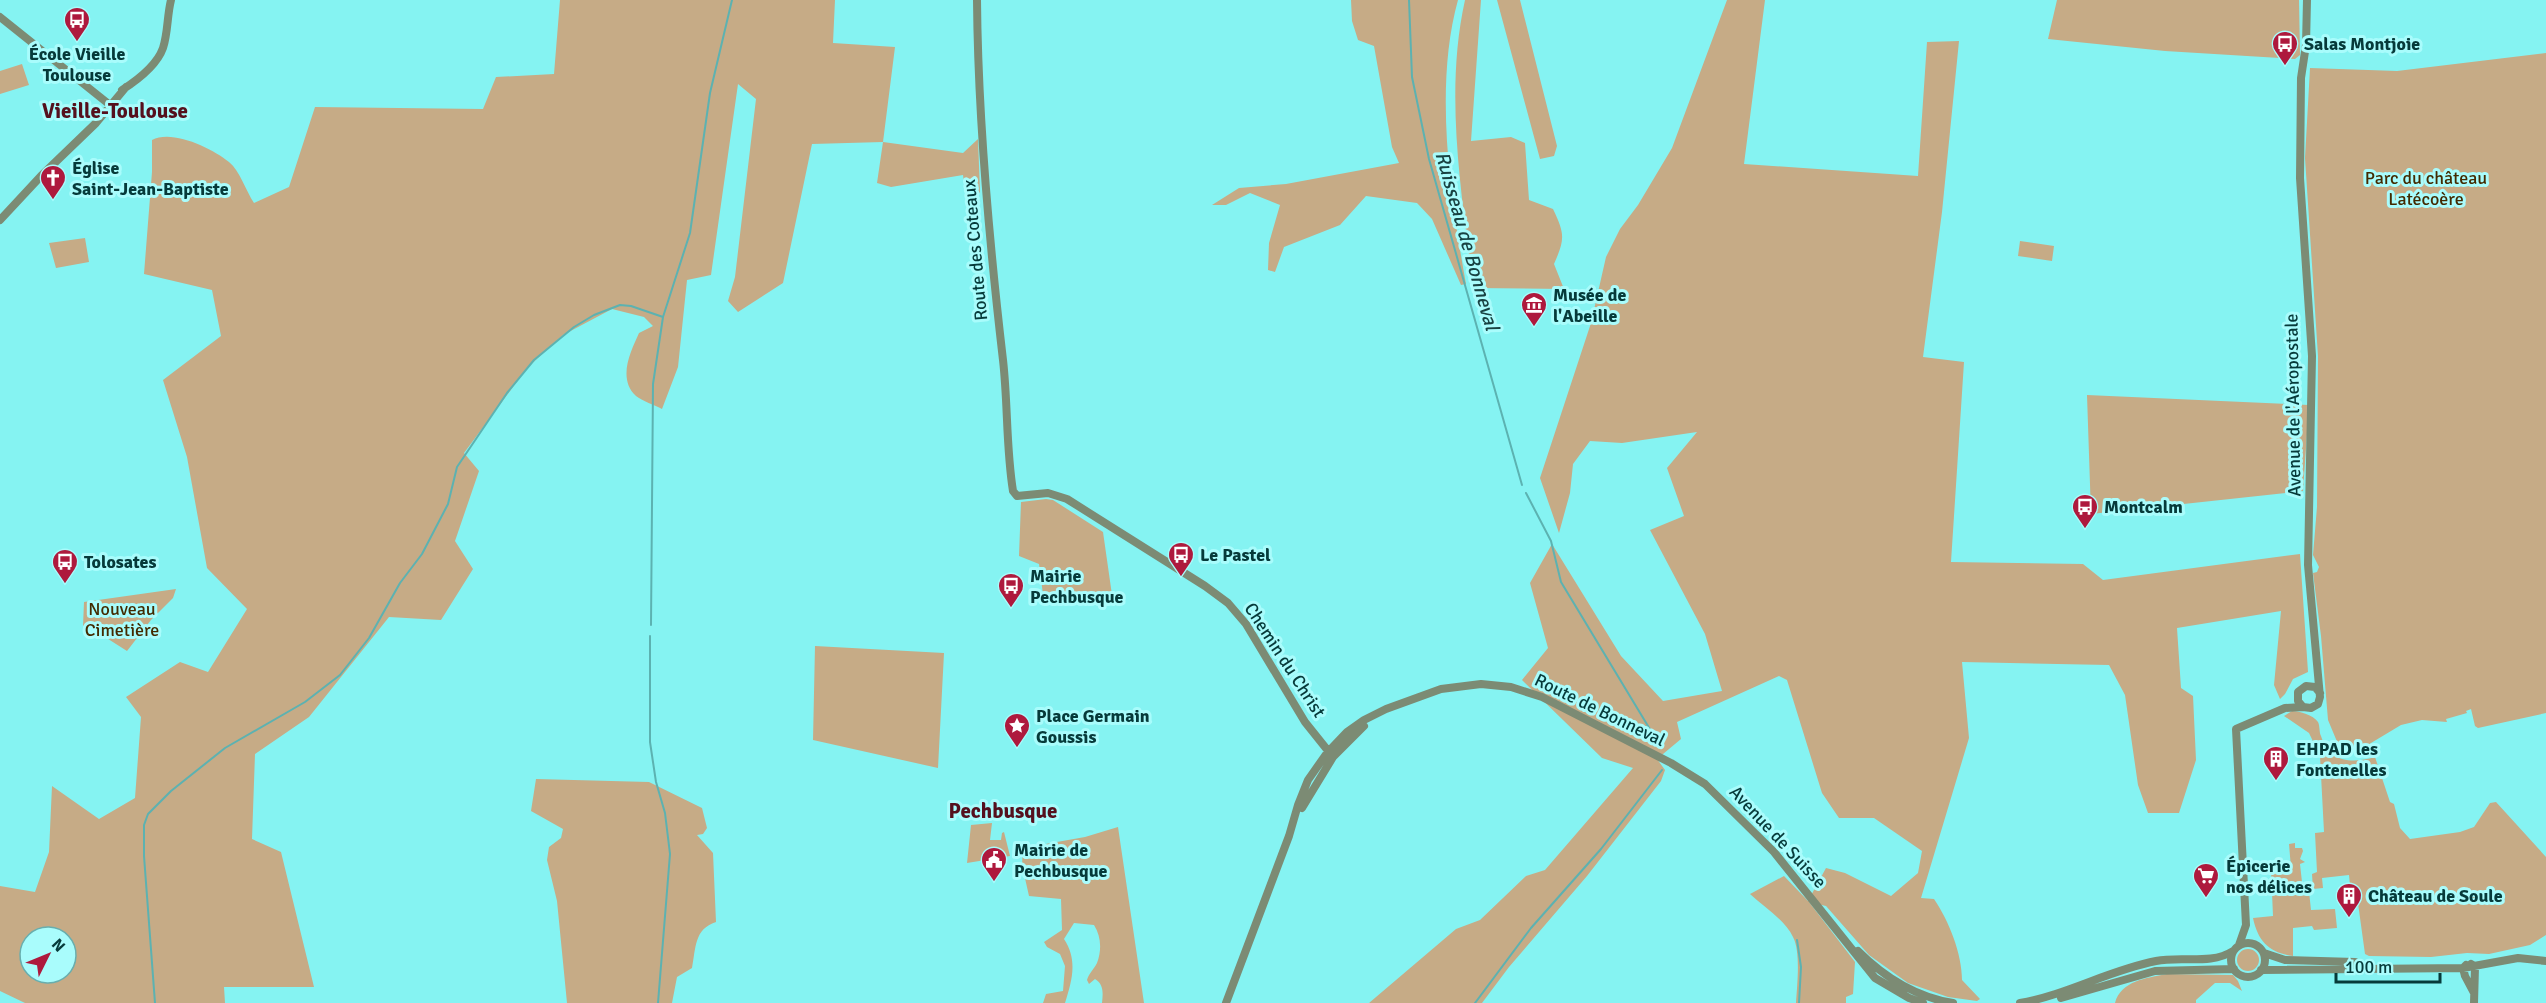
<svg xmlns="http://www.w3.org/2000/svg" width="2546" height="1003" viewBox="0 0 2546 1003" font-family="Signika,sans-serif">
  <rect width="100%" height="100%" fill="#85f3f2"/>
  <!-- green -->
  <path fill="#c6ab86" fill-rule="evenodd" d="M560,0h275l-2,43 62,4 -12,95 80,11 15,-14 2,53 -12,20 -5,-37 -72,12 -14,-4 6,-41 -71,2 -29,139 -45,29 -10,-11 7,-24 21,-178 -18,-15 -27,191 -24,5 -9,87 -16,42c-7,-4 -20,-8 -26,-13 -19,-18 -5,-45 3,-63l14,-7 -9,-9 -32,-8 -49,26 -36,33 -63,85 15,18 -24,70 18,28 -32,51 -52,-3 -80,100 -54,37 -3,85 29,13 33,135h-90l1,16h-200l-25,-12v-105l35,6 14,-40 3,-66 47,33 36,-21 6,-81 -15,-20 54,-35 28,10 39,-63 -40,-41 -20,-111 -24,-77 58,-44 -9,-46 -68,-16 8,-102v-32c20,-11 60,8 77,22 11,9 17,29 25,41l35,-16 26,-80 168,2 13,-32 58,-3zM30,937h36v36h-36z
    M1351,0h107c-24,86 -8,196 8,284l-5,1 -29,-66 -15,-16 -51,-7 -26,29 -56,22 -9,25 -7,-2 1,-27 11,-38 -30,-12 -24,12h-14l27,-17 47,-4 113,-21 -7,-16 -18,-101 -16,-6 -6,-19z
    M1465,0h16l-10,141 40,-4 14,6 4,57 24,9c12,25 12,30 1,55l10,25 -91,-1c-11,-95 -29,-193 -8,-288z
    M1497,0h23l37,146 -3,10 -14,3z
    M1727,0h38l-21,164 174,12 9,-134 32,-1 -17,171 -19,145 41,5 -13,200 132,2 20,16 197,-26 8,118 -15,7 -8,15 -5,5 -6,-14 7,-74 -104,17 4,60 12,8 3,64 -17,53h-31l-10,-28 -13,-90 -16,-30 -147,-3 7,76 -48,160 13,1c15,22 28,55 28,81l18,19 -3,2 -29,-4 -40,-14 -39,-28 -43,-49 -17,-4 46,60 -2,32 -7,3v6h-50c1,-17 5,-51 -3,-66 -8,-17 -29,-30 -43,-43l34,-18 24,25 18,-33 19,5 46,23 27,-23 4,-22 -48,-33h-35l-17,-25 -35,-113 -8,-4 -102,46 4,17 -24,20 8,11 -4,11 -74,95 -78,91 -27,36h-113l87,-74 24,-9 46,-44 19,-6 88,-102 -31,-10 -80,-78 26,-32 -18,-65 22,-39 69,112 42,45 59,-10 -17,-57 -55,-104 34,-14 -17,-48 30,-36 -75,11 -32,-2 -17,23 -3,29 -11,40 -19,-55 51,-155 15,-66 14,-28 18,-24 34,-57z
    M2057,0h242l1,55 -5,4 -130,-8 -117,-12z
    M2546,53v660l-68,15 -3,-2 -4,-17 -5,2 1,2 -21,6 1,3 -25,-2 -21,5 -35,21 -19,2 -9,-4 -10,-24 -7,-84 -8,-63 4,-1 2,-5 -6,-12 4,-48 1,-151 -13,-198 5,-90 87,3z
    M22,64l7,21 -29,9v-23z
    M85,238l4,24 -33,6 -7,-25z
    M2020,241l34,5 -2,15 -34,-5z
    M2087,395l222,10 -6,86 -212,23z
    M1046,499l7,1 50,32 9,63 -68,7 -5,-38 -20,-8 2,-54z
    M176,589l-3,9 -22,22 -24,31 -22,-14 -8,-14 -14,3 1,-24z
    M815,646l129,7 -6,115 -125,-28z
    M2292,711c8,0 21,4 26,11 2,4 1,10 3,14 8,26 30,28 54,21l15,45 4,2 6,24 10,11 50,-7 14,-5 16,-24 6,-1 50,55v78l-16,10 -41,9 -22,-1 -36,4 -62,-1 -4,-2 -8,-58h-6l-2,-21 -27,3 1,10 -10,1 -1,-15 5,-2 -2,-39 9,-1 -4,-76 -11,-23 -25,-17z
    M536,779l113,3 53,26 5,20 -4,6 -6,1 16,18 3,69c-22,7 -20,26 -24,46l-15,9 -5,26h-105l-10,-102 -10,-41 2,-13 12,-9 2,-9 -32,-18z
    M992,823l-2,17h11l1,-7 2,-1 6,24 -43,7 4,-38z
    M1118,827l26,176h-42c1,-9 2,-19 -7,-24l-6,5 -2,-4c2,-7 7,-11 10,-17 5,-13 4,-27 -3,-38l-20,-2 -10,16c14,21 8,42 1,64h-22l3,-9 17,-3 2,-25 -5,-12 -13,-7 -3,-5 18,-12 -1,-31 -32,-3 -7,-31 1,-17 62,-11z
    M2295,843v5h7l1,3 -3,8 5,3 -5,2 2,18h6l3,28 24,-1 2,19 -23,2 -2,-4 -19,2v28c-23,-3 -35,-14 -40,-38l20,-2 -2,-47 20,-1 -2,-24z
    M2237 960a11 11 0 1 1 22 0a11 11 0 1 1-22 0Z
    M2167,974l66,1 5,6 4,10 -12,-8h-15l-19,17v3h-81c6,-22 31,-25 52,-29z"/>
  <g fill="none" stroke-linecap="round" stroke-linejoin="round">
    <!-- stream -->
    <path stroke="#5cb2b1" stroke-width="2" d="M1409,0l3,77 17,82 93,326
      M1526,493l25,48 10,41 90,149 6,14
      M651,625l2,-241 10,-67
      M650,636v106l6,40 9,31 5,41 -12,149
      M1797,940l4,27 -2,36
      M155,1003l-11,-147v-31l4,-11 23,-23 54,-43 80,-46 35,-27 29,-37 31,-55 22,-29 26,-50 9,-37 50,-74 27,-33 40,-33 20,-12 26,-10 11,1 32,11 27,-84 20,-140 22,-93
      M1475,1003l56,-75 70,-79 61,-79"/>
    <!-- minor -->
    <path stroke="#7c8b74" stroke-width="8" d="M977,0c1,120 12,240 26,360 5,44 3,88 10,131l4,5 31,-3 19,6 138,87 23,17 18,21 59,98 28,35
      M2307,0l-1,45 -5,33 -1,100 12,178 -4,209 12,132 -2,7 -7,4 -8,-1 -5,-6v-9l8,-6 9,1 5,6
      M0,17l110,88
      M122,90c14,-9 35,-25 41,-42 5,-15 4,-32 8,-48
      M0,220l41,-44 55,-53 30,-36
      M1302,808l31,-51 31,-31
      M2231 960a17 17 0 1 1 34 0a17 17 0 1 1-34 0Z
      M2239,945l7,-20 -10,-196 49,-21 18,-1
      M1858,951c26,26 58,46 95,52
      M2264,953l21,7 70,2
      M2471,964l4,3 -1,36
      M2466,965l-3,3 2,8 9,17
      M2261,970l202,-2 55,-10 28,3
      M2061,998l94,-27 79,-2
      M1226,1003l63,-167 9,-31 10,-25 19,-27 20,-21 17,-12 22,-11 55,-20 40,-5 30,3 31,10 129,66 34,21 69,68 101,126 34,20 14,5
      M2020,1003c47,-8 89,-33 136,-42 25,-5 55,4 77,-10"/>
  </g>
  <!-- icons -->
  <defs>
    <symbol id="bus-pin" viewBox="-11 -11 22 30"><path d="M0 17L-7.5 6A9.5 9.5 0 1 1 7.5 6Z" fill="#ae193d" stroke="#a9fcfc"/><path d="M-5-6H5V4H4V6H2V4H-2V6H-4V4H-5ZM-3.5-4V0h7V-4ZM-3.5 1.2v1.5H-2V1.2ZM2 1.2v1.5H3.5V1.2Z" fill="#fff"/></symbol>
    <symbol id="church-pin" viewBox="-11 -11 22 30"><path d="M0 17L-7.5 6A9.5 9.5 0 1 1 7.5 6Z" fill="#ae193d" stroke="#a9fcfc"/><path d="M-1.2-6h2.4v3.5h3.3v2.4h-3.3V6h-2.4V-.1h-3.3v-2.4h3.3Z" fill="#fff"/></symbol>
    <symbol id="museum-pin" viewBox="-11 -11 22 30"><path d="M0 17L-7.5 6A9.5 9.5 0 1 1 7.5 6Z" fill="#ae193d" stroke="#a9fcfc"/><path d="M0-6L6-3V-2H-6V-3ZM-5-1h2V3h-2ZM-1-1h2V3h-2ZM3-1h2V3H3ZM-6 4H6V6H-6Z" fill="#fff"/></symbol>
    <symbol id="sight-pin" viewBox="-11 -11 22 30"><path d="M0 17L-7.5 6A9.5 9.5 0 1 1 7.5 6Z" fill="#ae193d" stroke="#a9fcfc"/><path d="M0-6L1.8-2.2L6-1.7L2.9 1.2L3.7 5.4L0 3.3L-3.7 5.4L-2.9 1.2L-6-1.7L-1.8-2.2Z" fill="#fff"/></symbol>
    <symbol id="building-pin" viewBox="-11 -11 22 30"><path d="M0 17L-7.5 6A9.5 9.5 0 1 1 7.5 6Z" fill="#ae193d" stroke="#a9fcfc"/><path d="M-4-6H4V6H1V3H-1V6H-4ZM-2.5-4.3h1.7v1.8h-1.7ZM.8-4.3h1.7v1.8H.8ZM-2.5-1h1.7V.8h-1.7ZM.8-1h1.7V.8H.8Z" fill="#fff"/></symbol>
    <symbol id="civic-pin" viewBox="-11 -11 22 30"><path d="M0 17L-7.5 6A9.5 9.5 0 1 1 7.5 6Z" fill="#ae193d" stroke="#a9fcfc"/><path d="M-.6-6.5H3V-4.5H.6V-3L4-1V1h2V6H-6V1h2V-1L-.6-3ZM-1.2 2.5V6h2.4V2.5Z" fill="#fff"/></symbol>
    <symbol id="supermarket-pin" viewBox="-11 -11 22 30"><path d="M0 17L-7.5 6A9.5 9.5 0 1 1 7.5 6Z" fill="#ae193d" stroke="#a9fcfc"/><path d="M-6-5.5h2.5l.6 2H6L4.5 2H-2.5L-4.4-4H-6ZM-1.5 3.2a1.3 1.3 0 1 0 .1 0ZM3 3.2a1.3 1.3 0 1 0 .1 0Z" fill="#fff"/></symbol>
  </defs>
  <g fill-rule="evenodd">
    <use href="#bus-pin" x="62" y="5" width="30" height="40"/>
    <use href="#bus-pin" x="2270" y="29" width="30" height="40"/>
    <use href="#church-pin" x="38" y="163" width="30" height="40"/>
    <use href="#museum-pin" x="1519" y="290" width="30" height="40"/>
    <use href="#bus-pin" x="2070" y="492" width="30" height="40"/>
    <use href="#bus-pin" x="1166" y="540" width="30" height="40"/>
    <use href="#bus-pin" x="50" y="547" width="30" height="40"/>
    <use href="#bus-pin" x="996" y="571" width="30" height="40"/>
    <use href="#sight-pin" x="1002" y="711" width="30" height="40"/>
    <use href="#building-pin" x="2261" y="744" width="30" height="40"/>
    <use href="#civic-pin" x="979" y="845" width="30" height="40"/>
    <use href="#supermarket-pin" x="2191" y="861" width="30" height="40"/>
    <use href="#building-pin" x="2334" y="881" width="30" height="40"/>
  </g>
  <g text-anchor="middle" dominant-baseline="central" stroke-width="6" stroke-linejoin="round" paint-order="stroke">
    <!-- poi labels -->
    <g font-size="18" font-weight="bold" fill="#063a3a" stroke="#a9fcfc" text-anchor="start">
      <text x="2304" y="44">Salas Montjoie</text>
      <text x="77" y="54" text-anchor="middle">École Vieille<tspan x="77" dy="21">Toulouse</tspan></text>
      <text x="72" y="168">Église<tspan x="72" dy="21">Saint-Jean-Baptiste</tspan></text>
      <text x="1553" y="295">Musée de<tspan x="1553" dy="21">l'Abeille</tspan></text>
      <text x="2104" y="507">Montcalm</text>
      <text x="1200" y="555">Le Pastel</text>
      <text x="84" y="562">Tolosates</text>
      <text x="1030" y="576">Mairie<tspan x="1030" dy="21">Pechbusque</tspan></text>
      <text x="1036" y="716">Place Germain<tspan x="1036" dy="21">Goussis</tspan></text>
      <text x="2296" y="749">EHPAD les<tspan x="2296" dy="21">Fontenelles</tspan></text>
      <text x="1014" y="850">Mairie de<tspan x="1014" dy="21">Pechbusque</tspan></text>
      <text x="2226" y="866">Épicerie<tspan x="2226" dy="21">nos délices</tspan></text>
      <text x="2368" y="896">Château de Soule</text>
    </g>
    <!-- park labels -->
    <g font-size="18" fill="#432a00" stroke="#a9fcfc">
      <text x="2426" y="178">Parc du château<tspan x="2426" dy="21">Latécoère</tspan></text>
      <text x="122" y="609">Nouveau<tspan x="122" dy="21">Cimetière</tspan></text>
    </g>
    <!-- street labels -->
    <g font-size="18" fill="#063a3a" stroke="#a9fcfc">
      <text transform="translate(975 250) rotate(-95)">Route des Coteaux</text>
      <text transform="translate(2293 405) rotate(-91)">Avenue de l'Aéropostale</text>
      <text transform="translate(1285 660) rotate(57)">Chemin du Christ</text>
      <text transform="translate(1600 710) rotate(26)">Route de Bonneval</text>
      <text transform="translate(1778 837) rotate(47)">Avenue de Suisse</text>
    </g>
    <!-- water labels -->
    <g font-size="20" font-style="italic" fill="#194242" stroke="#a9fcfc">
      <text transform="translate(1467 241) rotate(74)">Ruisseau de Bonneval</text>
    </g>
    <!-- quarter labels -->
    <g font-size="21" font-weight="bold" fill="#55101d" stroke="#a9fcfc">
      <text x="115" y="111">Vieille-Toulouse</text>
      <text x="1003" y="811">Pechbusque</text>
    </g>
  </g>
  <!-- north arrow -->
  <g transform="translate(48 955) rotate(47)"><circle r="28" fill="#a9fcfc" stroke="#68aeae" stroke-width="1.5"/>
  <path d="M0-4.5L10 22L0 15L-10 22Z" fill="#ae193d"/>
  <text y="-9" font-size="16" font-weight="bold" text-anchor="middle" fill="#063a3a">N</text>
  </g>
  <!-- scale -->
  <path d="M2336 973v9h104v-9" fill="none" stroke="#063a3a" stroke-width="3"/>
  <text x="2345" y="973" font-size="18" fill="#063a3a" stroke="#a9fcfc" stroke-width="4.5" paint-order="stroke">100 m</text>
</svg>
